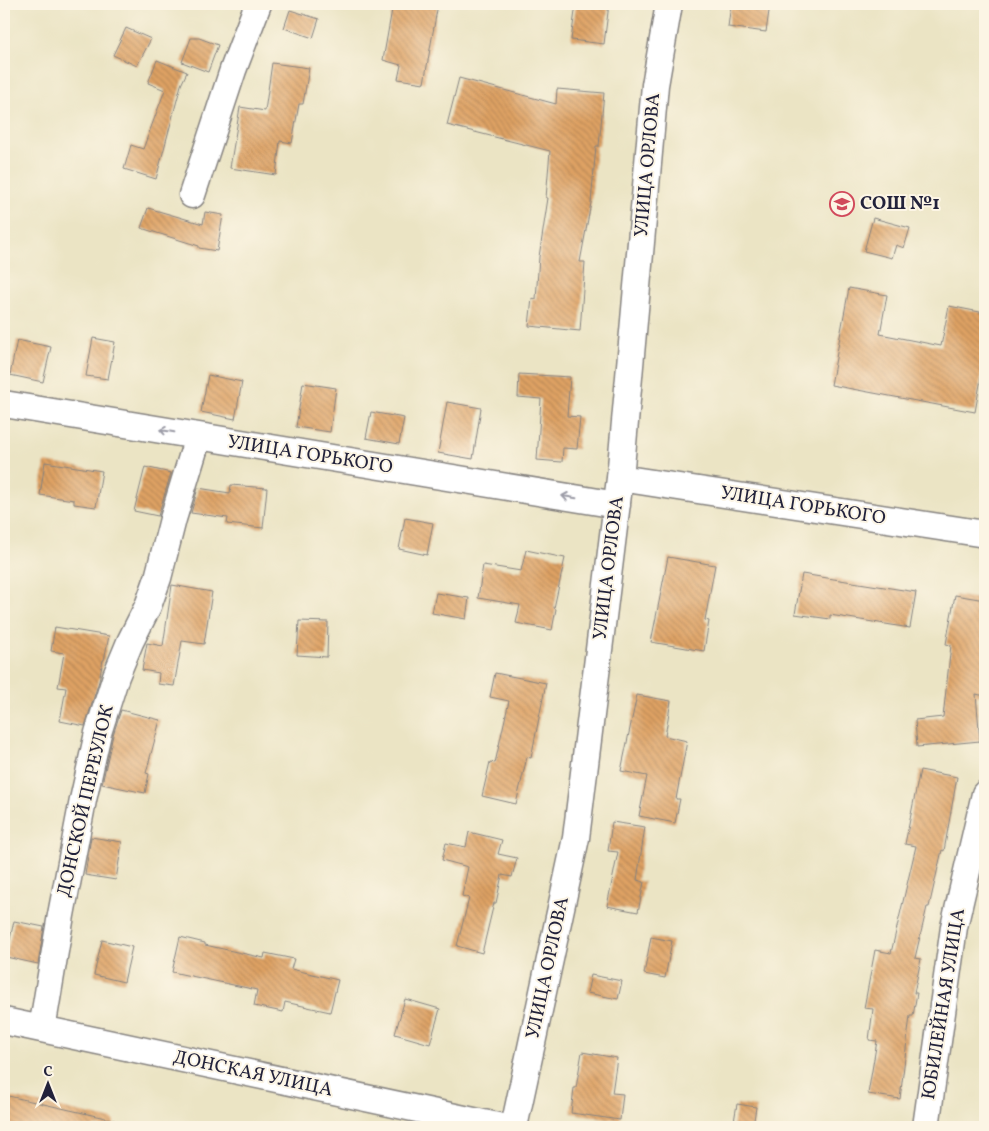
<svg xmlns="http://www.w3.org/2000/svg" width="989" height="1131" viewBox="0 0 989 1131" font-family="Vollkorn,serif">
  <defs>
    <pattern id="building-back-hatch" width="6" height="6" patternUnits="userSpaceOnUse" patternTransform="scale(1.25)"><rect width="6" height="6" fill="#dfa264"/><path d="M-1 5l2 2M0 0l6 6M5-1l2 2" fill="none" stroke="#b48454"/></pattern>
  </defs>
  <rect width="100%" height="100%" fill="#fcf5e5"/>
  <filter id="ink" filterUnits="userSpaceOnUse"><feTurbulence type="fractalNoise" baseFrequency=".02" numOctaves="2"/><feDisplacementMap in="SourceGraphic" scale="10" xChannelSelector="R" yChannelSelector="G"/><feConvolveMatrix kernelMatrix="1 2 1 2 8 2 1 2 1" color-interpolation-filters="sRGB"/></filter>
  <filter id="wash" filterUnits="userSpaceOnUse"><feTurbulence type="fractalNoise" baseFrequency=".0096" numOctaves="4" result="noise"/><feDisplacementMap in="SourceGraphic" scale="20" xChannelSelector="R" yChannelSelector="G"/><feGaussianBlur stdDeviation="1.12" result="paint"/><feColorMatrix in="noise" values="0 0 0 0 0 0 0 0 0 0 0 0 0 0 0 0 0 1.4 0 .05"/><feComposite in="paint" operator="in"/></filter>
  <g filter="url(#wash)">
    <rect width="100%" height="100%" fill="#ebe4c4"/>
    <g id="blocks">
      <!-- building -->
      <path fill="url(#building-back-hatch)" d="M393,4h45l-14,79 -26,-4 3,-14 -18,-5z
        M576,4h33l-5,40 -33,-4z
        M731,4h39l-4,28 -38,-5z
        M290,10l29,9 -6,19 -29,-10z
        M126,28l25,11 -14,27 -24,-11z
        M191,38h8l19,7 -10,27 -26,-10z
        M157,60l30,12 -6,13 -25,94 -32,-10 7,-24 12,4 22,-59 -17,-7z
        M272,63l37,5 -6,36h-4l-7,39 -12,-2 -4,34 -46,-7 10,-61 25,4z
        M459,78l97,26 1,-15 47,4 -5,53h-3l-5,57 -11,59h5l-5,69 -51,-5 3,-28 4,1 3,-42 9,-59h-2l4,-47 -103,-26z
        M148,208l55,16 2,-12 18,3 -6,36 -18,-3v-2l-58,-18z
        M873,218l37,10 -6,20 -8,-3 -4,13 -28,-7z
        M849,288l38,7 -7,39 61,12 8,-40 36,7v43l-10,56 -144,-27z
        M93,338l22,4 -7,37 -22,-3z
        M17,340l34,7 -8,35 -33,-7z
        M519,374l51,3 -3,39 13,1 -3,32 -14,-1 -1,14 -25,-2 4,-61 -23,-2z
        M208,375l34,7 -7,37 -34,-7z
        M303,383l33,5 -6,44 -34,-5z
        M447,402l34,6 -8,51 -35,-6z
        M371,412l33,6 -5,26 -33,-6z
        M45,462l57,9 -6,36 -22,-3v-4l-34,-5z
        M145,467l26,6 -13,43 -24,-5z
        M231,485l36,3 -4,40 -36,-4 1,-6 -37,-5 7,-25 32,5z
        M405,518l28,5 -6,32 -28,-6z
        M526,550l39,8 -11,50 2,1 -4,21 -36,-7 4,-18 -42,-7 5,-33 38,6z
        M668,557l47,8 -10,55 4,1 -5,30 -53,-9z
        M802,574l114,18 -6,36 -80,-13v4l-35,-5z
        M172,585l40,7 -8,52 -22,-3 -8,45 -16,-2 1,-11 -17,-3 5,-27 16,3z
        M436,593l33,5 -3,21 -34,-6z
        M955,595l30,5v96l-9,-2 4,47 -63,6 -2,-27 28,-3 8,-72 -5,-1z
        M299,621l29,1 -1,35 -30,-2z
        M55,627l54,9 -5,24h-1l-4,21 -14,45 -25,-5 6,-33 -8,-1 6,-34 -13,-2z
        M495,673l51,10 -15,75 -4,-1 -11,47 -34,-8 8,-34 5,1 14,-62 -19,-4z
        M637,695l34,6 -6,35 22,5 -11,58h4l-5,24 -36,-7 8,-40 -26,-5z
        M121,710l39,10 -14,53 3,1 -4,19 -43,-9 11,-49z
        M920,770l37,7 -13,74 -2,-1 -13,57h-2l-12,51 6,1 -7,34h3l-4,23h-3l-10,83 -32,-5 9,-53 -8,-1 4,-31 -9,-1 11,-58 16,3 25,-107 -11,-2z
        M612,822l33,5 -8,53 7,2 -6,30 -31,-6 11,-54 -10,-1z
        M469,832l33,8 -4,14 19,4 -5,19 -10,-2 -6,28h-2l-12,50 -25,-7 12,-48 -7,-2 6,-29 -26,-7 4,-17 20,4z
        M91,837l31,5 -6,38 -31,-5z
        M14,921l30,6 -6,37 -32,-7z
        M180,937l25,6v2l59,13 1,-5 29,6 -3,10 47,11 -8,32 -45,-10 -2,10 -29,-6 3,-16 -85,-18z
        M651,937l21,4 -7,37 -21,-4z
        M102,940l30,7 -8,35 -30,-7z
        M591,975l31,6 -4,18 -31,-6z
        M405,999l35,10 -10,35 -35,-10z
        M582,1052l35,6 -5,35 11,1 -3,26 -49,-7 3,-25h2z
        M4,1095l110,25v7h-98l-12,-3z
        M737,1104l19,3 -3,20h-20z"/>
    </g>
  </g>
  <g filter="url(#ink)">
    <use href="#blocks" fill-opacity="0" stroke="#868380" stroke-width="1"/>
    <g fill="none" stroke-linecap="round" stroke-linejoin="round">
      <defs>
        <path id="minor" d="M192,195l41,-125 25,-66
          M4,404l613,101
          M620,478l365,56
          M4,1021l498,106
          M42,1029l19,-114 22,-115 15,-67 18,-57 14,-34 18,-36 10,-28 15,-59 25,-82
          M514,1127l62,-289 44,-360 35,-393 14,-81
          M926,1127l28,-200 31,-133"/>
      </defs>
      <!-- minor casing -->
      <use href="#minor" stroke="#868380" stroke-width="29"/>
      <!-- minor -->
      <use href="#minor" stroke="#fff" stroke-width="26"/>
    </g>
    <!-- one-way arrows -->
    <defs><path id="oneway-shaft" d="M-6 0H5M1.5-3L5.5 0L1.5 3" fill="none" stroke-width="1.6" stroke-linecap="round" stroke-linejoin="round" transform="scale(1.25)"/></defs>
    <g stroke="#9c9ca7">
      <use href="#oneway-shaft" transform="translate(167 431) rotate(-170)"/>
      <use href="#oneway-shaft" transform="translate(569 497) rotate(-171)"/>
    </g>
  </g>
  <!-- icons -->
  <defs>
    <symbol id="school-ring" viewBox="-11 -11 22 22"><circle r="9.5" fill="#fcf5e5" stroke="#d1495b" stroke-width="1.5"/><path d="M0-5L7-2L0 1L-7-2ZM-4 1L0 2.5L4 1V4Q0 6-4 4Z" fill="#d1495b"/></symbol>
  </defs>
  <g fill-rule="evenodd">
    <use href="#school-ring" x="828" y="190" width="28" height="28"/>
  </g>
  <g text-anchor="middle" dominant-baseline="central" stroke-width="4" stroke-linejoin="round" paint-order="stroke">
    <!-- street labels -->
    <g font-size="19" fill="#22223b" stroke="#fcf5e5">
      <text transform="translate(648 165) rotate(-85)">УЛИЦА ОРЛОВА</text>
      <text transform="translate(310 455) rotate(9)">УЛИЦА ГОРЬКОГО</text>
      <text transform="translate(803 506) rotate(9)">УЛИЦА ГОРЬКОГО</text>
      <text transform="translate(609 568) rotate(-83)">УЛИЦА ОРЛОВА</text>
      <text transform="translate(86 801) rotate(-77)">ДОНСКОЙ ПЕРЕУЛОК</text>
      <text transform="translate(548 968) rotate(-78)">УЛИЦА ОРЛОВА</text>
      <text transform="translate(944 1004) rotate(-81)">ЮБИЛЕЙНАЯ УЛИЦА</text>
      <text transform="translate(253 1074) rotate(12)">ДОНСКАЯ УЛИЦА</text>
    </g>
    <!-- poi labels -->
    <g font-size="19" font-weight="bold" fill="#22223b" stroke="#fcf5e5" text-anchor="start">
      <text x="860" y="204">СОШ №1</text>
    </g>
  </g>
  <!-- margin -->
  <rect width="989" height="1131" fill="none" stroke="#fcf5e5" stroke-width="20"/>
  <!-- north arrow -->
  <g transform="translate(48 1084)" stroke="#fcf5e5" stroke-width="4" paint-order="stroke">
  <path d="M0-4L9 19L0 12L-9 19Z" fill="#22223b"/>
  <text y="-8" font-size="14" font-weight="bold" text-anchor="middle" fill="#22223b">С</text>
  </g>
</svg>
